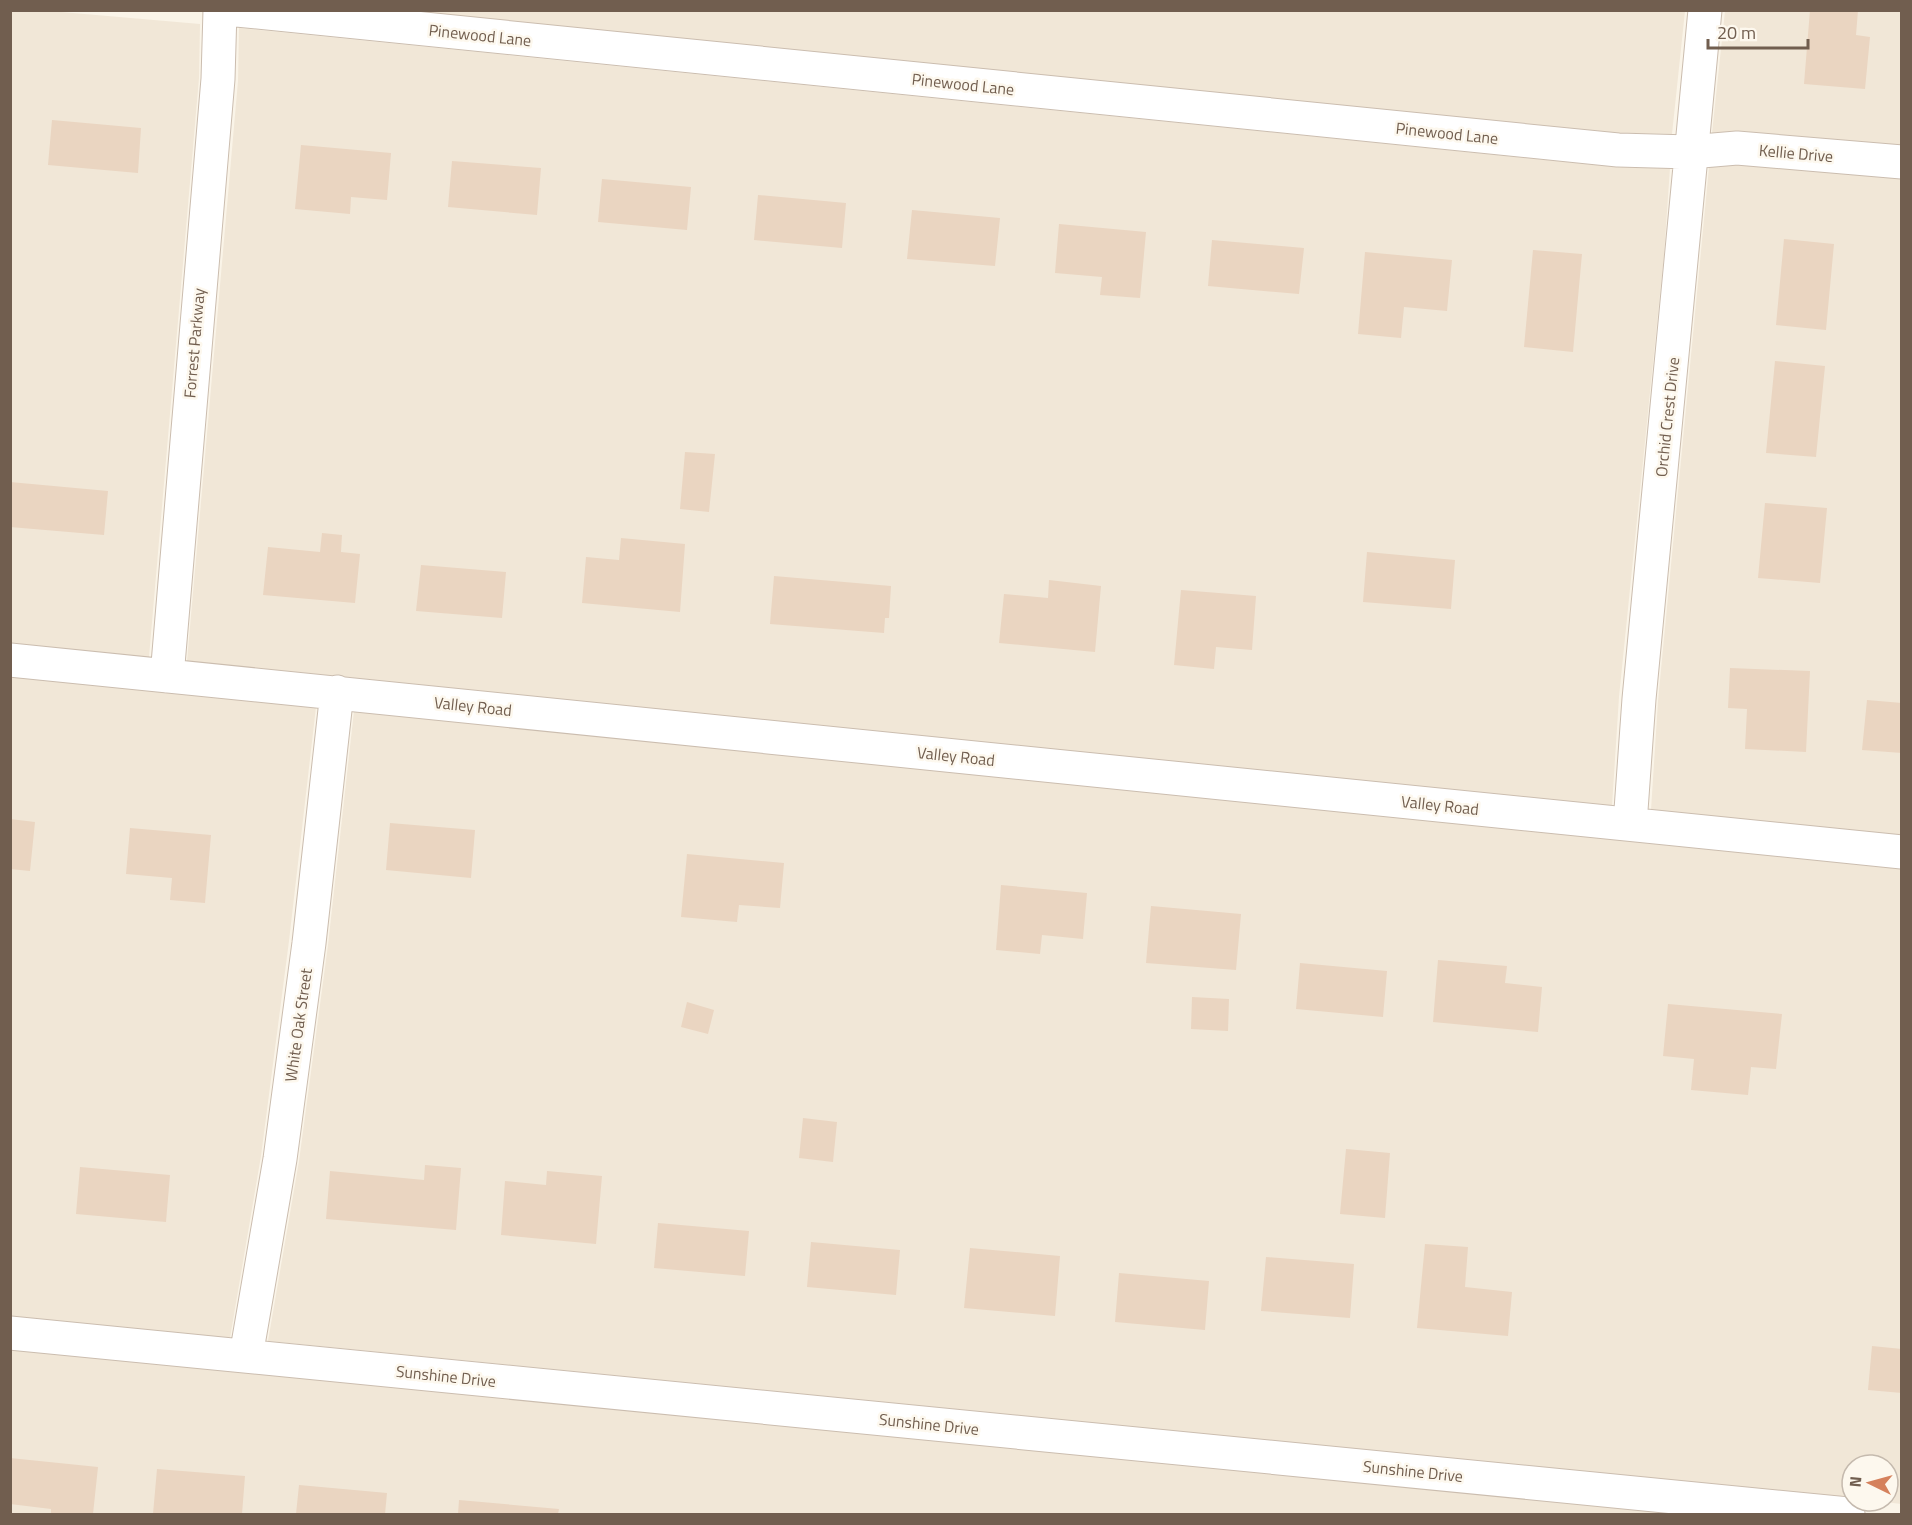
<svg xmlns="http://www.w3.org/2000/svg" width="1912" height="1525" viewBox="0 0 1912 1525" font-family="'Titillium Web',sans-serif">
  <rect width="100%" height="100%" fill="#faf4e8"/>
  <!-- residential -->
  <path fill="#f1e7d7" d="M10,11h40l150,13 -1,54 -50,579 -138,-14z
    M406,11h1279l-13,123 -53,-1z
    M1725,11h176v134l-163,-14 -26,2z
    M239,28l1377,139 54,1 -6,87 -45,442 -7,109 -1425,-145 51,-580z
    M1737,165l164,13v658l-250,-26 7,-109 51,-534z
    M10,677l306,30 -27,234 -28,215 -31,182 -219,-22z
    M354,711l1547,158v635l-23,-3h10v-36h-36v33l-1584,-157 31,-180 29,-216z
    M11,1349l1667,165h-1667z"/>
  <!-- building -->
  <path fill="#ead5c1" d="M1810,10h48l-2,25 14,2 -5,52 -61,-5z
    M52,120l89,8 -3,45 -90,-8z
    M301,145l90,8 -4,47 -36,-3 -1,17 -55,-5z
    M452,161l89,7 -4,47 -89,-8z
    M602,179l89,8 -4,43 -89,-8z
    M758,195l88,8 -4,45 -88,-8z
    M912,210l88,8 -5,48 -88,-7z
    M1059,224l87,8 -6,66 -40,-3 2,-18 -47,-4z
    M1784,239l50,5 -8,86 -50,-5z
    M1212,240l92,8 -5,46 -91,-8z
    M1533,250l49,4 -9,98 -49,-5z
    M1365,252l87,8 -5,51 -43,-4 -3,31 -43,-4z
    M1775,361l50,5 -9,91 -50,-4z
    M685,452l30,2 -6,58 -29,-3z
    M10,482l98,9 -4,44 -94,-8z
    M1765,503l62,5 -7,75 -62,-5z
    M322,533l20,2 -1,17 19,2 -5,49 -92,-8 5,-48 52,5z
    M621,538l64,6 -5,68 -98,-9 4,-46 33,3z
    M1367,552l88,8 -4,49 -88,-7z
    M421,565l85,7 -4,46 -86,-7z
    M774,576l117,10 -2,32h-4l-1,15 -114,-9z
    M1049,580l52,6 -6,66 -96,-9 5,-49 44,4z
    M1181,590l75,6 -4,54 -36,-3 -2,22 -40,-4z
    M1730,668l80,3 -4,81 -61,-3 2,-40 -19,-1z
    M1867,700l35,3v50l-40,-3z
    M10,819l25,3 -5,49 -20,-2z
    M390,823l85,7 -4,48 -85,-8z
    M130,828l81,7 -6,68 -35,-3 2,-22 -46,-4z
    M687,854l97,9 -4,45 -41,-3 -2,17 -56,-5z
    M1001,885l86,8 -4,46 -41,-4 -2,19 -44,-4z
    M1151,906l90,8 -5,56 -90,-7z
    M1438,960l69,6 -2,17 37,4 -4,45 -105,-10z
    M1300,963l87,8 -4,46 -87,-8z
    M1192,997l37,2 -1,32 -37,-2z
    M687,1002l27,8 -6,24 -27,-7z
    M1668,1004l114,10 -6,55 -25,-2 -3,28 -57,-5 3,-31 -31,-3z
    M803,1118l34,4 -4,40 -34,-4z
    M1346,1149l44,4 -5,65 -45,-4z
    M425,1165l36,3 -5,62 -130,-11 4,-48 94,9z
    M80,1167l90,8 -4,47 -90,-8z
    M547,1171l55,5 -6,68 -95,-9 4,-54 41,4z
    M658,1223l91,8 -4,45 -91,-8z
    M811,1242l89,8 -4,45 -89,-8z
    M1425,1244l43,3 -3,40 47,5 -4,44 -91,-8z
    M970,1248l90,8 -5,60 -91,-8z
    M1266,1257l88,7 -4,54 -89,-7z
    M1119,1273l90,8 -4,49 -90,-8z
    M1872,1346l30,3v44l-34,-3z
    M10,1458l88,9 -5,47h-42v-5l-41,-5z
    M157,1469l88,7 -3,38h-89z
    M299,1485l88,8 -2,21h-89z
    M459,1500l100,9 -1,5h-100z"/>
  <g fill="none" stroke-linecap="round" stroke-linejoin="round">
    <defs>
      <path id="minor" d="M237,10l1381,140 72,2 47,-4 165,14
        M10,660l1892,192
        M167,676l51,-597 2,-69
        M1630,824l9,-125 66,-689
        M10,1333l1838,181
        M246,1356l34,-197 29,-216 28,-251"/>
    </defs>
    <!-- minor casing -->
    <use href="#minor" stroke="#cbbdaf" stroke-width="35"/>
    <!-- minor -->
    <use href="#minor" stroke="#fff" stroke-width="33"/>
  </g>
  <g text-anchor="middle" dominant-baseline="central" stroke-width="5" stroke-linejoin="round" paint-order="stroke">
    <!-- street labels -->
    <g font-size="16" fill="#715e4f" stroke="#fdf8ee">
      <text transform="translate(480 35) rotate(6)">Pinewood Lane</text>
      <text transform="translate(963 84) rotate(6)">Pinewood Lane</text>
      <text transform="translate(1447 133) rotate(6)">Pinewood Lane</text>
      <text transform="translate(1796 153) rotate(5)">Kellie Drive</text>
      <text transform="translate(194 343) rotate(-85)">Forrest Parkway</text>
      <text transform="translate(1667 417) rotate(-84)">Orchid Crest Drive</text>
      <text transform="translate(473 706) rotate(6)">Valley Road</text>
      <text transform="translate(956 756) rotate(6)">Valley Road</text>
      <text transform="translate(1440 805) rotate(6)">Valley Road</text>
      <text transform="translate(298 1025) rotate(-82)">White Oak Street</text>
      <text transform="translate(446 1376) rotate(6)">Sunshine Drive</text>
      <text transform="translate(929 1424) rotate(6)">Sunshine Drive</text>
      <text transform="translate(1413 1471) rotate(6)">Sunshine Drive</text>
    </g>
  </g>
  <!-- border -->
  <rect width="1912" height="1525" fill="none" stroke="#715e4f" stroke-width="24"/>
  <!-- north arrow -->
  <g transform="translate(1870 1483) rotate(275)"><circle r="28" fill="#fdf8ee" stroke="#c5baae" stroke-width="1.5"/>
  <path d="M0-4.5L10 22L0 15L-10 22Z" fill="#d5815c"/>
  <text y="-9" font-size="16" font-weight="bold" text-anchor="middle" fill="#715e4f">N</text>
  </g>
  <!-- scale -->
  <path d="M1708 39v9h100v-9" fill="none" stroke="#715e4f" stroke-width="3"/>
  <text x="1717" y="39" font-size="18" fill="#715e4f" stroke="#fdf8ee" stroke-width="4.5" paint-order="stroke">20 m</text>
</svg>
